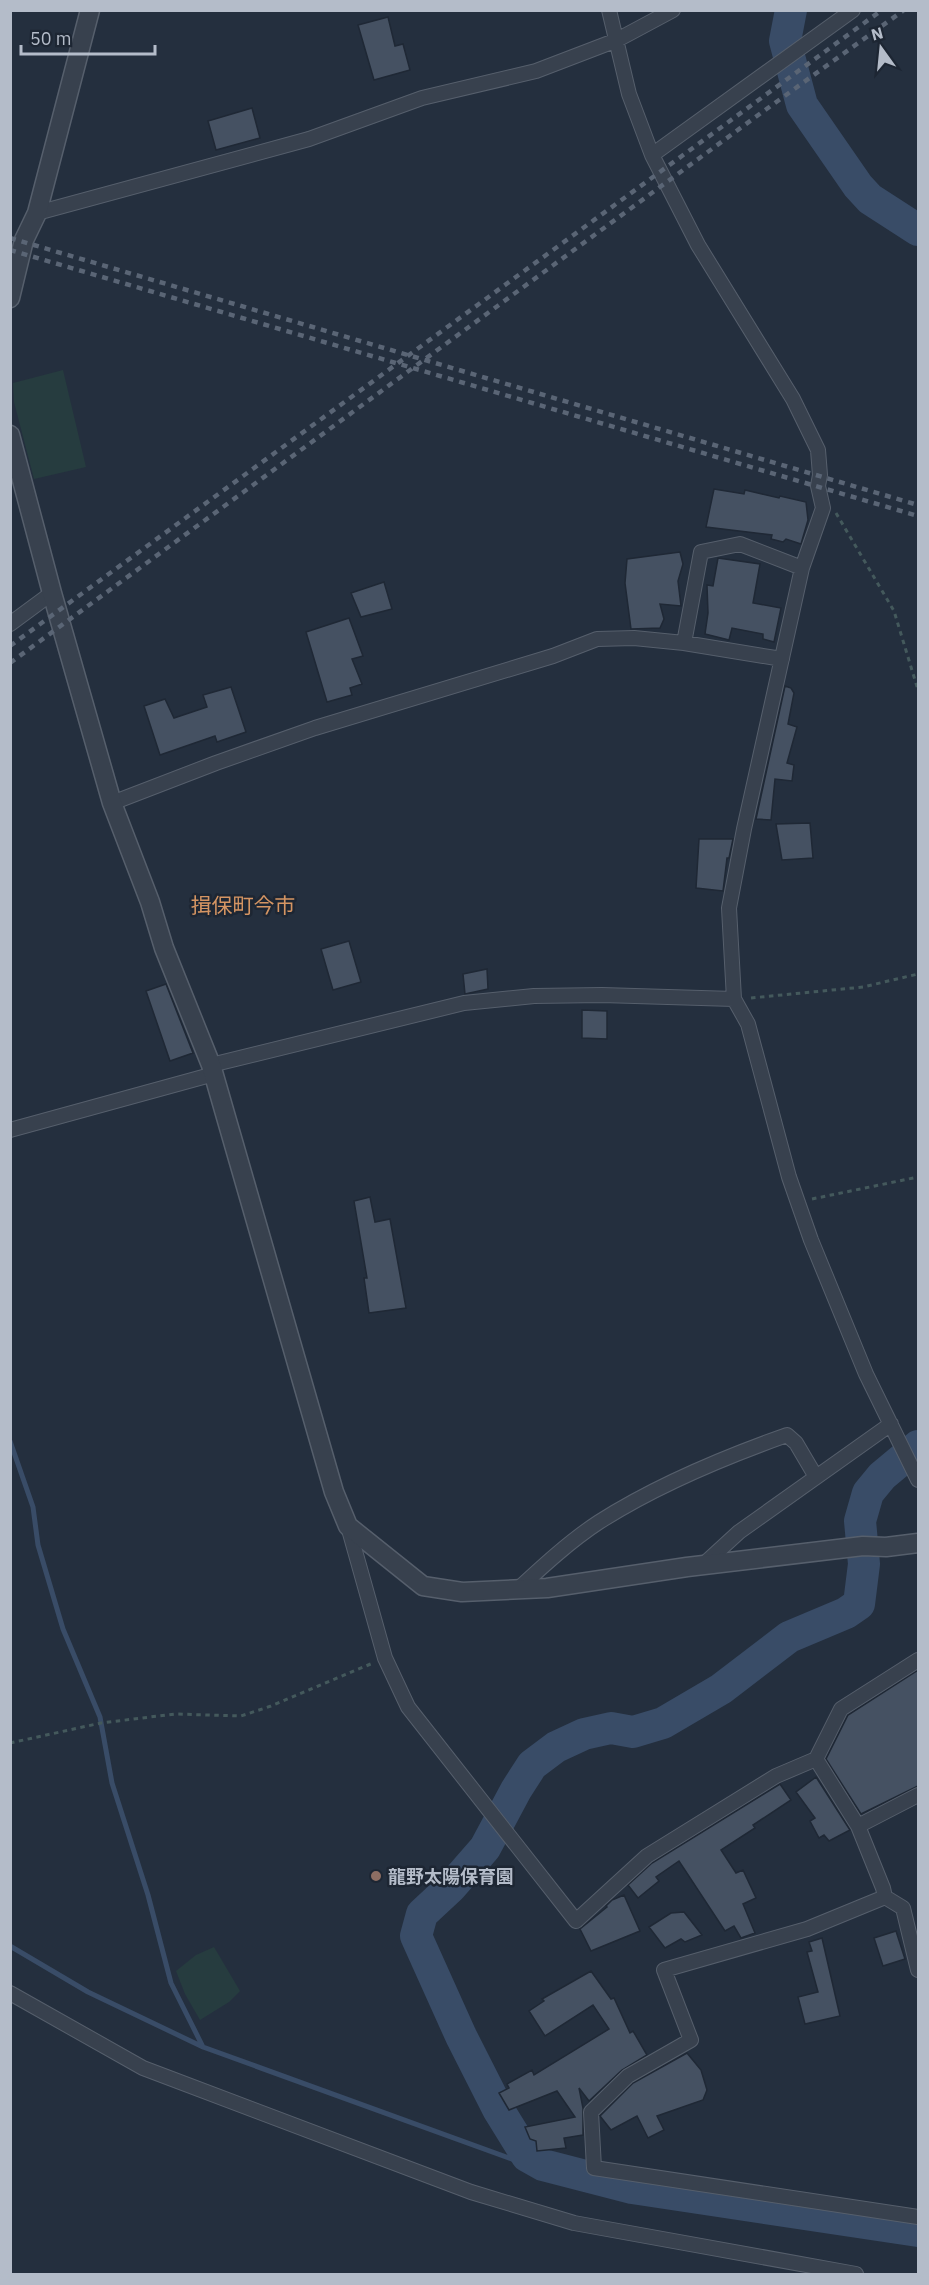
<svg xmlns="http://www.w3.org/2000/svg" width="929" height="2285" viewBox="0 0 929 2285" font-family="'IBM Plex Sans','Noto Sans JP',sans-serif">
  <rect width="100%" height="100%" fill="#242f3e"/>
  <!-- green -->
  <path fill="#263c3f" d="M63,370l23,97 -52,12 -20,-77 -1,-19z
    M214,1947l26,44 -11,11 -29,18 -15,-26 -9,-23 20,-16z"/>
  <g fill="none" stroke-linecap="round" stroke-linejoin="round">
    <!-- stream -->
    <path stroke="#394c67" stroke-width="5" d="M10,1441l23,66 5,38 25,84 37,88 12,66 36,112 23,88 32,64 320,116h16
      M10,1946l78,46 115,55"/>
    <!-- river -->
    <path stroke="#394c67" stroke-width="32" d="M791,10l-6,31 17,64 56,81 12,13 48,31
      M918,1446l-36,30 -14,17 -8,28 4,43 -5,40 -13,9 -57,24 -68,52 -58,34 -30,9 -22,-4 -27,6 -28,13 -24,18 -16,25 -31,58 -34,39 -29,27 -6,22 45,100 37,73 29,47 16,9 89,23 286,43"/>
  </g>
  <!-- building -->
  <path fill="#455162" stroke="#1f2835" stroke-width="1.5" d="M388,17l7,29 8,-2 7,26 -36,10 -16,-55z
    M252,108l8,30 -44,12 -8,-29z
    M714,489l30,5 1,-4 34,8 1,-2 26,6 2,18 -7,24 -15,-5 -3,3 -12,-3 1,-4 -66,-8z
    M680,552l3,12 -5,17 3,25 -21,-2 4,15 -4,9 -29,1 -6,-46 2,-24z
    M718,558l42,6 -7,39 28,5 -7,34 -11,-3v-5l-31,-6 -3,12 -24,-6 3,-21 -1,-28 6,1z
    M384,582l8,27 -31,8 -10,-24z
    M349,618l14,38 -11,3 10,25 -12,4 2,7 -25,7 -21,-70z
    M785,686l6,2 3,5 -6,31 9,3 -10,36 7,2 -2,16 -17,-2 -4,41 -15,-1z
    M231,687l15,45 -29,10 -2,-6 -55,19 -16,-49 21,-7 9,19 33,-11 -4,-12z
    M810,823l3,35 -31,2 -6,-36z
    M699,839h34l-4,19h-2l-4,33 -27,-3z
    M349,941l12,41 -28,8 -12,-41z
    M487,969l1,20 -23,5 -2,-20z
    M166,984l27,69 -23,8 -24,-70z
    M582,1010l25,1v28l-25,-1z
    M370,1197l5,25 15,-3 16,89 -37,5 -5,-35h3l-13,-77z
    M918,1670v116l-57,28 -35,-55 22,-44z
    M816,1777l34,53 -21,11 -5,-6 -5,3 -9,-17 5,-3 -19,-26z
    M780,1784l11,16 -38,25 2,3 -34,22 15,23 7,-3 13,28 -13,6 12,29 -14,5 -7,-12 -9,5 -46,-70 -23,16 3,4 -21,17 -10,-13 24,-22z
    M624,1895l16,36 -49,20 -11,-22 27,-22 -1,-1 6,-6z
    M684,1912l18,23 -17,7 -4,-3 -16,9 -16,-21 22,-14z
    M896,1931l9,28 -22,7 -9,-28z
    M822,1938l18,78 -35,8 -7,-27 20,-5 -11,-40 5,-1 -3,-9z
    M591,1971l20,28 3,-1 16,35 3,-2 14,24 -25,15 -33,31 -10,-13 4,20v27l-19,3 2,10 -29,3 -1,-10 -6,-2 -5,-12 50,-10 -18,-26 -48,19 -10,-17 10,-5 -2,-4 25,-14 2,5 75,-46 -16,-24 -48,31 -16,-25 15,-10 -2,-2z
    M687,2053l14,17 6,20 -4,10 -46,16 7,14 -16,8 -11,-22 -26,14 -11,-14 33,-33z"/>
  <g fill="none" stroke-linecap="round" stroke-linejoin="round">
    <defs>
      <path id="minor" d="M609,10l20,84 23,61 46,90 95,154 25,51 2,25 -2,11 5,22 -21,60 -58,261 -15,79 5,91 14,25 41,153 22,63 55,134 52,106
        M652,155l201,-145
        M37,213l272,-74 113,-41 114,-27 81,-31 56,-30
        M10,624l42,-31
        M684,643l17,-91 39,-8 62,24
        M112,803l104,-40 99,-35 238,-72 44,-17 37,-1 50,5 98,16
        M211,1065l253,-62 70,-7 68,-1 132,4
        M10,1130l204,-56
        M348,1526l37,132 23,49 168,214 71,-65 129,-80 40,-17 25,-50 77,-49
        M703,1565l36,-33 152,-108
        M517,1590c26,-24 53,-49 82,-68 58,-37 123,-64 188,-87l9,8 20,34
        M816,1759l42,67 25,62 2,9 -78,32 -143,41 27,70 -63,36 -37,36 3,56 324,49
        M858,1826l60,-31
        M885,1897l18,11 15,62
        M10,1993l133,75 328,124 103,31 282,51"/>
      <path id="tertiary" d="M10,298l14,-58 13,-27 53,-203
        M10,435l42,158 60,210 38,99 14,46 47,117 123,427 14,34 75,60 39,6 85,-4 140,-21 176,-21 23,1 32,-4"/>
    </defs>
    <!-- minor casing -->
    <use href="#minor" stroke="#565f6c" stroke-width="16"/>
    <!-- tertiary casing -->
    <use href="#tertiary" stroke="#565f6c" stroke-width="21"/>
    <!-- path -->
    <path stroke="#44595c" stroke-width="3" stroke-dasharray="4.5 4.5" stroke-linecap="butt" d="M836,513l58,98 24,79
      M751,998l112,-11 55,-13
      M812,1199l106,-22
      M10,1743l91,-20 74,-9 66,2 30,-10 102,-43"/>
    <!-- minor -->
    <use href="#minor" stroke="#38414e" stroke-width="14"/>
    <!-- tertiary -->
    <use href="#tertiary" stroke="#38414e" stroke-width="18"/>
    <!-- rail -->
    <path stroke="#5a6575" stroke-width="4.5" stroke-dasharray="6 6" stroke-linecap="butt" d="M10,238l908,267
      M10,250l908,266
      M10,646l872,-636
      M10,663l751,-550 143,-103"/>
  </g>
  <!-- markers -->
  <circle fill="#8d6e63" stroke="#1d2633" stroke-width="2" cx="376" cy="1876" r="6"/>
  <g text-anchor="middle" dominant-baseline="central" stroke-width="5" stroke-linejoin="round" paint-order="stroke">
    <!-- poi labels -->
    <g font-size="18" font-weight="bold" fill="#b4bcc9" stroke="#1d2633" text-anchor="start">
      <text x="388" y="1876">龍野太陽保育園</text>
    </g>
    <!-- quarter labels -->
    <g font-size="21" fill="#d59563" stroke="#1d2633">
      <text x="243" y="905">揖保町今市</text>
    </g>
  </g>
  <!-- border -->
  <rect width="929" height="2285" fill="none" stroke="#b4bcc9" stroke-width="24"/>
  <!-- north arrow -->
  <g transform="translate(881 48) rotate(345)" stroke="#1d2633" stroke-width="4.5" paint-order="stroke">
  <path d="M0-4.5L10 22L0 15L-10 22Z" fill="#b4bcc9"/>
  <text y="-9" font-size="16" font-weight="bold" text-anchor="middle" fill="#b4bcc9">N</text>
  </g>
  <!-- scale -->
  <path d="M21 45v9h134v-9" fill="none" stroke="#b4bcc9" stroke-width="3"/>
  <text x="30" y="45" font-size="18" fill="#b4bcc9" stroke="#1d2633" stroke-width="4.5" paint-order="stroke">50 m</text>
</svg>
